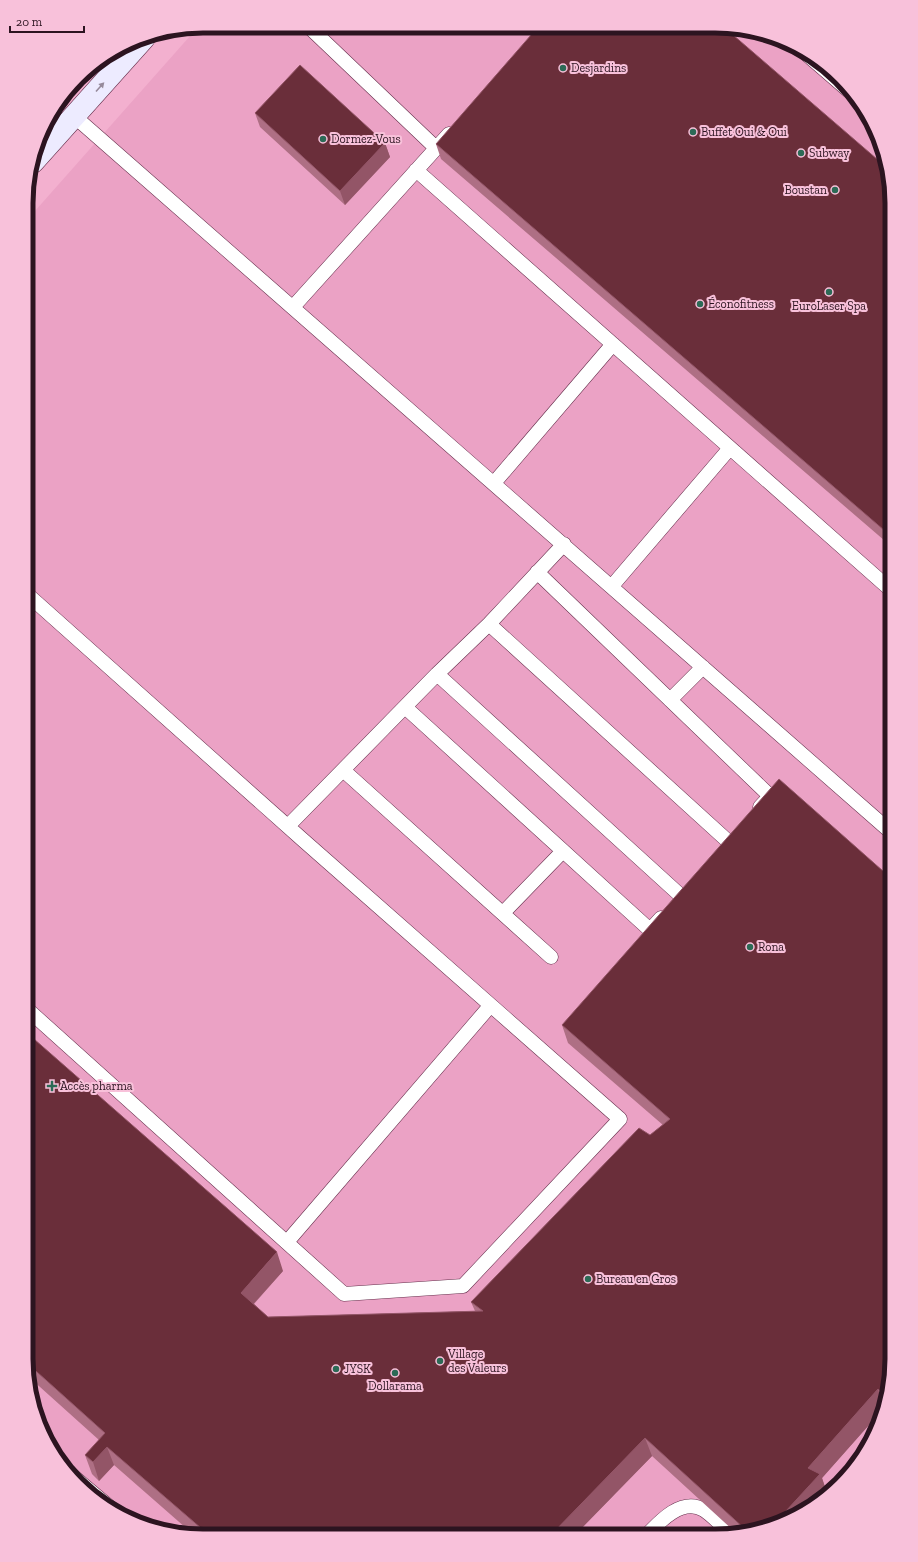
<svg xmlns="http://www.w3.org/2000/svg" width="918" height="1562" viewBox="0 0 918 1562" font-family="'Zilla Slab',serif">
  <rect width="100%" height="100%" fill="#f3b0cf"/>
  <!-- built -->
  <path fill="#eba2c5" d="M203,26l535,2 45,12 40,23 32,33 24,40 13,67v1167l-9,46 -28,50 -32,33 -41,24 -67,13 -535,-1 -44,-12 -40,-24 -33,-32 -24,-41 -13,-67 1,-1139 171,-193z"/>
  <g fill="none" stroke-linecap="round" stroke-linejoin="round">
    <defs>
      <path id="lane" d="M308,26l128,122
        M804,52l52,45
        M74,116l818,717
        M416,170l476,421
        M293,307l156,-173
        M494,483l119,-139
        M537,572l233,224 -10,11
        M612,586l118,-138
        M489,624l242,220
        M437,674l244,222
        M670,700l33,-33
        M405,707l245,223 11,-12
        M343,770l208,187
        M288,826l149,-152 52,-50 75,-80
        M503,913l60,-62
        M26,1008l318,286 119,-8 157,-167 -317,-279 -276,-246
        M287,1242l203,-236
        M68,1472l44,37
        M646,1536c14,-15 36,-39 58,-26 9,6 18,16 26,23"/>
      <path id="secondary" d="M33,162l111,-124"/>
    </defs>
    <!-- lane casing -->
    <use href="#lane" stroke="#662f4c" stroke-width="15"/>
    <!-- secondary casing -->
    <use href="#secondary" stroke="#662f4c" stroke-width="23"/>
    <!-- lane -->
    <use href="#lane" stroke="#fff" stroke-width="14"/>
    <!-- secondary -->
    <use href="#secondary" stroke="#edebff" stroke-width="22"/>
  </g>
  <!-- wall -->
  <path fill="#ae6f84" d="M255,113l130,30 5,14 -45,48 -85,-78z
    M436,144l456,59v344l-451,-388z
    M892,879v491l-8,38 -62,70 5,15 -8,8 -37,22 -47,9 -83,-76 -78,80 -380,-1 -80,-70 -15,16 -7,-7 -7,-19 14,-15 -69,-62 -4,-19 257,-88 -29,33 14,13 207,-6 -4,-9 179,-167 13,-10 -95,-82 -6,-18z
    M868,1442l-12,24 -3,-6z"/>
  <!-- shaded-wall -->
  <path fill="#935567" d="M385,143l5,14 -45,48 -5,-14z
    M277,1252l6,19 -36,40 -6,-18z
    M878,1389l6,19 -62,70 5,15 -8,8 -37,22 -8,1 34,-56z
    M645,1438l7,18 -78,80h-24z
    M107,1447l7,18 -15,16 -6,-19z"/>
  <!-- building -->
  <path fill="#6a2e3a" stroke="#935567" d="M538,27l187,1 160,138 7,37v334l-456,-393z
    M300,65l85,78 -45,48 -85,-78z
    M779,779l113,100v491l-6,26 -8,-7 -70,79 12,6 -46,50 -28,6 -101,-92 -95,98 -341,-1 -102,-88 -14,15 -8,-7 20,-22 -78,-70 -1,-4v-327l251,220 -36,41 27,24 215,-6 -12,-9 168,-174 11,7 20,-16 -108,-94z
    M868,1442l-11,21 -4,-3z"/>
  <!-- one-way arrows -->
  <defs><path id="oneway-solid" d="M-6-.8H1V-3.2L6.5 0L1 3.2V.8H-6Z"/></defs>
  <use fill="#968a9b" href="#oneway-solid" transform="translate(100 87) rotate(-48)"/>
  <!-- markers -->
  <g fill="#2c6a56" stroke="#f8c1da" stroke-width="1.5">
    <circle cx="563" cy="68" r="4"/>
    <circle cx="693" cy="132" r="4"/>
    <circle cx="323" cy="139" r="4"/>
    <circle cx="801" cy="153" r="4"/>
    <circle cx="835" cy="190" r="4"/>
    <circle cx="829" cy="292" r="4"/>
    <circle cx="700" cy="304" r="4"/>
    <circle cx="750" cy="947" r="4"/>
    <path d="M50 1080h4v4h4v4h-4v4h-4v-4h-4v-4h4z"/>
    <circle cx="588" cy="1279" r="4"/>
    <circle cx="440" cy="1361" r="4"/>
    <circle cx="336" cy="1369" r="4"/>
    <circle cx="395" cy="1373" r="4"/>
  </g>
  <g text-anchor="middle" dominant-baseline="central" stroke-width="4" stroke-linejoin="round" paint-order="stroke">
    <!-- poi labels -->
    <g font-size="12" fill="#2c1420" stroke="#f8c1da" text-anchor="start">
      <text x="571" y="68">Desjardins</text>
      <text x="701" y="132">Buffet Oui &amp; Oui</text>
      <text x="331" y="139">Dormez-Vous</text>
      <text x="809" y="153">Subway</text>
      <text x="827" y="190" text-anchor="end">Boustan</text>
      <text x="708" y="304">Éconofitness</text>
      <text x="829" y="306" text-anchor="middle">EuroLaser Spa</text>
      <text x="758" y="947">Rona</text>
      <text x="60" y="1086">Accès pharma</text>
      <text x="596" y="1279">Bureau en Gros</text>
      <text x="448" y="1354">Village<tspan x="448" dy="14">des Valeurs</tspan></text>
      <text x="344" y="1369">JYSK</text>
      <text x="395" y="1386" text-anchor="middle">Dollarama</text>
    </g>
  </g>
  <!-- crop -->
  <path d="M0 0H918V1562H0ZM203 33H715A170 170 0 0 1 885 203V1359A170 170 0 0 1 715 1529H203A170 170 0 0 1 33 1359V203A170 170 0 0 1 203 33Z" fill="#f8c1da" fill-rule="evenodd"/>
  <path fill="none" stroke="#2c1420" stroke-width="5" d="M203 33H715A170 170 0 0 1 885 203V1359A170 170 0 0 1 715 1529H203A170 170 0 0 1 33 1359V203A170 170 0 0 1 203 33Z"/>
  <!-- scale -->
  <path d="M10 26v6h74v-6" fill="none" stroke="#2c1420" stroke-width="2"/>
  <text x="16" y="26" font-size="12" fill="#2c1420" stroke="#f8c1da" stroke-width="3" paint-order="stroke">20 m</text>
</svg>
